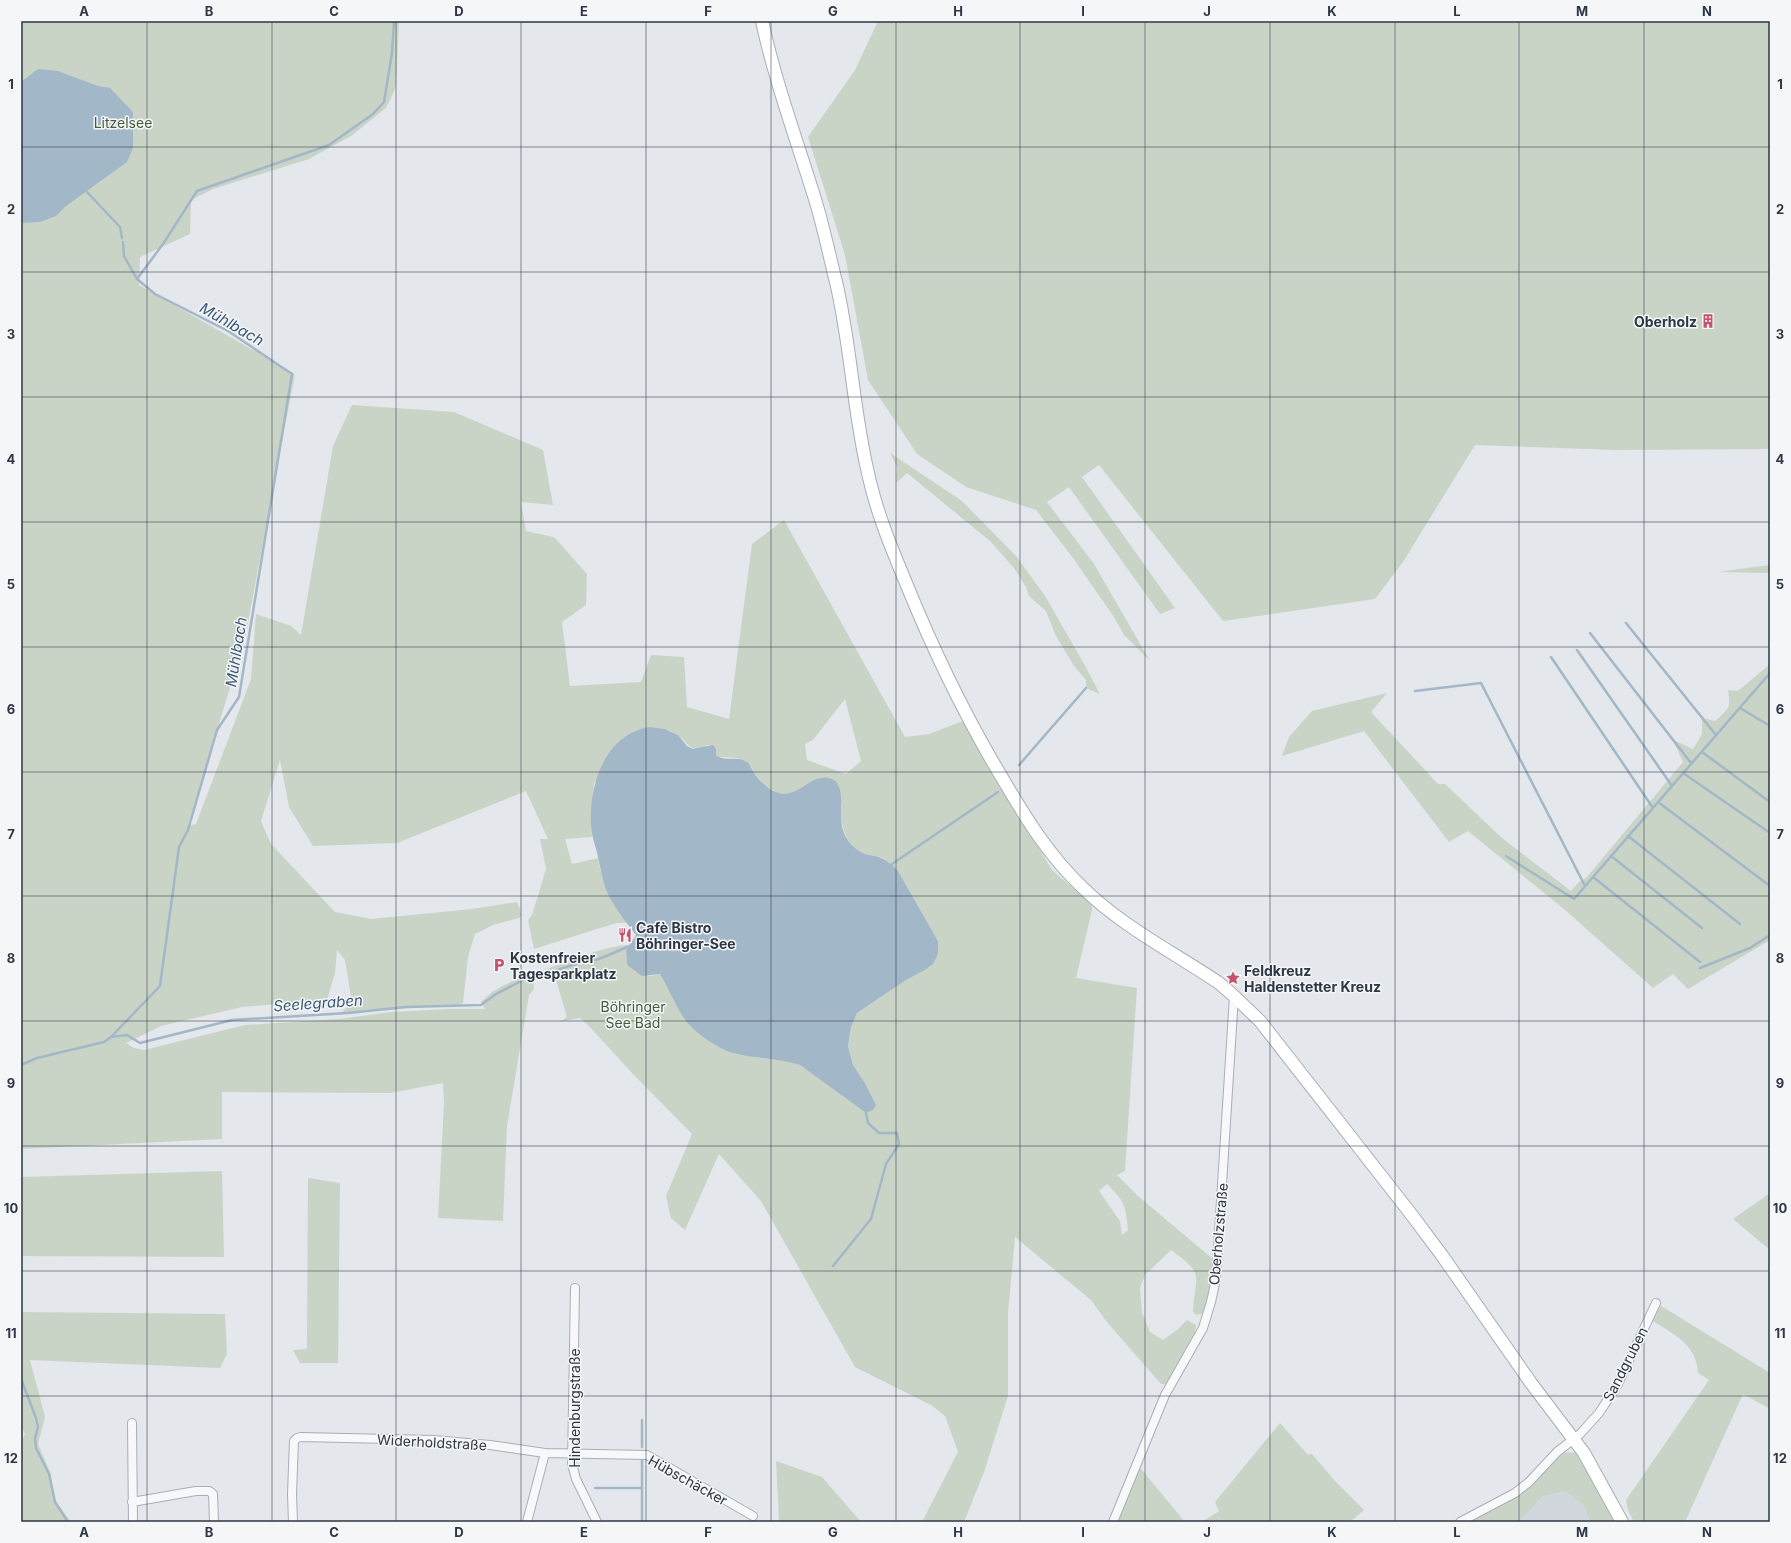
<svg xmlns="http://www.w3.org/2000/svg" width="1791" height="1543" viewBox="0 0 1791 1543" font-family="Inter,sans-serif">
  <rect width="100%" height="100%" fill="#e4e7eb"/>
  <!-- built -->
  <path fill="#d2d7dd" d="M1564,1491l20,15 6,16h-71l23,-25z"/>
  <!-- green -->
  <path fill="#cad4c6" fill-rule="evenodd" d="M21,21h378l-3,66 -10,21 -35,28 -42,23 -96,30 -22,11 -1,34 -50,23 -1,28 156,89 -50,264 -57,188 8,-2 55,-145 5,-65 35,12 10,9 32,-189 19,-41 102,7 89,38 10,55 -32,-3 5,29 28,6 33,37 -1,31 -24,17 8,64 71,-4 10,-27 33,2 3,50 42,12 23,-175 32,-24 121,217 24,-3 34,-13 89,149 40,35v5l-16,68 61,10 -12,183 -8,4 21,21 76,64c-1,19 -3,37 -12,54l-6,1 -3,-4c2,-37 13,-36 -22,-61l-26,25 -5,13 2,25 8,19 13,8 14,-10 10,-10 9,5 -1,7 -29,52h-5l-55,-63 -15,-21 -76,-63 -7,76v83l-24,76 -20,50h-42l36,-70 -13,-36 -14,-11 -76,-38 -94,-166 -42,-47 -34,76 -14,-12 -5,-22 26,-62 -60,-61 -42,-46 -10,-9 -20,4 7,-5 -13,-44 -12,4 -1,-6c23,-8 67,-27 91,-26l-6,7 1,13 23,11 10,-2 24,45 48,34 27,5 29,3 12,4 66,48 -1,-30 -12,-18 -5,-19 3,-19 6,-14 49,-33 19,-10 13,-16v-13l-40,-70c-5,-6 -13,-14 -22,-15 -4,-1 -9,0 -12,-2 -20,-10 -24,-29 -22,-49l-29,-24 -15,11 -10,2 -10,-1 -14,-8 -10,-12 -3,-7 -13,-8 -19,-1 -3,-2v-6l-8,-4c-19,10 -18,-2 -31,-10 -8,-6 -18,-7 -27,-8l-56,56 -3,41 1,13 -27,2 7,25 26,-6 2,11 23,48 4,6h-11l-82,26 -6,-29 4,-5 14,-46 -6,-30h8l-22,-48 -129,52 -84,3 -24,-39 -9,-47 -19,61 10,23 64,68 36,7 101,-10 45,-7 5,13 -3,3 -26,7 -18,9 -7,23 -5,46 -10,3 -47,1 -67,7 13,-11 -7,-43 -8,-10 -2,23 -8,27 -85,7 -81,19 -35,17 8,5 10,2 101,-25 94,-6 52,-7 57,-3h37l-4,-7 11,-10 40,-22 2,19 -5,6 -22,131 -4,95 -65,-3 6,-115 -1,-20 -53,10 -168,-1v47l-201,10zM845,699l16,62 -15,13 -39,-14 -2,-16 8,-4zM1107,1184c19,20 18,19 21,46l-6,5 -2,-14 -21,-30z
    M878,21h892v428l-155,1 -140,-5 -72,117 -28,37 -152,22 -124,-156 -17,12 93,131 -15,6 -91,-127 -22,15 47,62 56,97 -26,-26 -10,-18 -41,-59 -37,-48 -70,-23 -49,-33 -49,-74 -23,-125 -37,-118 47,-67z
    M890,453l72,48 55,56 28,39 38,66 17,32 -14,-6v-8l-12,-14 -18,-30 -10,-25 -17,-15 -3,-9 -12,-19 -24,-27 -83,-68 -11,10 1,-16z
    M1770,565v8l-51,-1 6,-1z
    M1770,664v276l-82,49 -15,-15 -20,14 -88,-78 -97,-79 -19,11 -85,-111 -82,25 7,-19 23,-26 75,-18 -16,19 67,72h7l57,54 69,53 8,-9 7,-4 97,-116 -10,-22 20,9 9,-15v-16l13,3c14,-13 16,-12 13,-31l10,1z
    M222,1171l2,86 -203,-1v-79z
    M308,1178l32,5 -2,180h-38l-7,-13 14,-1z
    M1770,1193v57l-37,-31z
    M1658,1304l112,69v36l-27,-15 -58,128h-51l-6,-12 -2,-10 83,-120 -11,-7c-1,-29 -25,-39 -47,-53z
    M21,1312l204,2 2,40 -7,14 -190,-8 15,57 -7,27 13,30 3,25 17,23h-50v-79l4,-9 -4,-9z
    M1280,1423l28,32 4,-1 23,27 29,29 -14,12h-148l17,-11 -4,-9z
    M1557,1452l27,1 38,69h-32l-6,-16 -20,-15 -22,6 -23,25h-59l55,-29z
    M776,1461l46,16 39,45h-82z
    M1137,1464l48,58h-72z"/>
  <!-- water -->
  <path fill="#a2b7c8" d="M38,69l20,2 40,15 12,2 23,24v36l-6,14 -61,44 -10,10 -16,6 -19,1v-139l1,-3z
    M650,727l15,2 13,6 9,11 6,3 20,-4 3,4v6c8,7 20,1 29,6 5,2 6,7 9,12 5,8 16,18 25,20 22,5 32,-22 53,-14 15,6 6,38 11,51 3,11 12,20 22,24 4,2 10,1 14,3 8,3 14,8 19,14l40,70v13l-5,10 -8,6 -19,10 -49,33 -6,14 -3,19 5,19 12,18 11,22 -3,5 -7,3 -66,-48c-22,-7 -45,-6 -67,-12 -16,-5 -40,-21 -50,-36 -8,-13 -15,-29 -23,-43l-18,2 -15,-11 -1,-14 10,-16c-9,-12 -19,-24 -26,-37 -7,-13 -9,-28 -12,-41 -2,-11 -7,-21 -7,-33 -2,-40 14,-90 59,-97z"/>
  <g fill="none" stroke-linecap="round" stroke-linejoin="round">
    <!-- stream -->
    <path stroke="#a2b7c8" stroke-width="2.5" d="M87,192l33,35 2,11
      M123,242l1,14 13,23
      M1626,623l90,112
      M1590,633l101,130
      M1577,650l95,136
      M1551,657l102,151
      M1415,691l66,-8 104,203
      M1740,708l30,18
      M1702,752l68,50
      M1019,765l67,-77
      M1683,773l87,60
      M1658,802l112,84
      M1628,836l112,88
      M1506,856l68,43 196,-226
      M1611,856l91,72
      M892,864l106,-72
      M1593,877l107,85
      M1700,968l50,-20 20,-13
      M557,970l25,-8 17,-3 33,-14
      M111,1037l16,-2 13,8 92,-23 116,-7 58,-6 75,-2 15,-11 29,-15
      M21,1065l16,-7 67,-16 7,-5 49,-51 19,-139 9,-17 29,-100 22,-33 53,-323 -64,-43 -73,-37 -18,-15 26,-35 34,-53 132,-46 44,-31 11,-12 8,-49 2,-32
      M833,1266l38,-47 15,-55 13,-20 -2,-11h-18l-11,-10 -2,-10
      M21,1379l15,39 2,9 -3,11 1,10 13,26 6,28 13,20
      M642,1447v-27
      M595,1488h47
      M642,1522v-62"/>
    <defs>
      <path id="street" d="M575,1288l-3,176 4,15 21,43
        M132,1423l1,99
        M132,1502l64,-11h13l4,3 1,28
        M293,1522l-1,-28 2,-53 3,-3 4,-1 133,3 56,5 55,8 102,2 106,61
        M527,1522l18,-69
        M1113,1522l52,-127 38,-67 8,-26 5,-23 18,-283
        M1460,1522l55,-29 14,-11 28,-30 23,-18 19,-21 19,-29 38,-81"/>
      <path id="secondary" d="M762,21c13,60 34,117 52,175 9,28 15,58 22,86 15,63 17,128 32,191 8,38 23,74 38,110 28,69 60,135 98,198 23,39 46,76 79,107 40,39 90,64 136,95l15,13 26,25 151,193 30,40 90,129 53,70 38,69"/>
    </defs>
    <!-- street casing -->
    <use href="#street" stroke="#a9aeb5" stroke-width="10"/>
    <!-- secondary casing -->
    <use href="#secondary" stroke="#a9aeb5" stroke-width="14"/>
    <!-- street -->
    <use href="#street" stroke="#f7f8f9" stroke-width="8"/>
    <!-- secondary -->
    <use href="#secondary" stroke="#fff" stroke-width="12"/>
  </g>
  <!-- grid -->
  <path fill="none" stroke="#2d3643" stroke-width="1" stroke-opacity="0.55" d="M147,21v1501M272,21v1501M396,21v1501M521,21v1501M646,21v1501M771,21v1501M896,21v1501M1020,21v1501M1145,21v1501M1270,21v1501M1395,21v1501M1519,21v1501M1644,21v1501M21,147h1749M21,272h1749M21,397h1749M21,522h1749M21,647h1749M21,772h1749M21,896h1749M21,1021h1749M21,1146h1749M21,1271h1749M21,1396h1749"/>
  <!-- icons -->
  <defs>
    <symbol id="building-bare" viewBox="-9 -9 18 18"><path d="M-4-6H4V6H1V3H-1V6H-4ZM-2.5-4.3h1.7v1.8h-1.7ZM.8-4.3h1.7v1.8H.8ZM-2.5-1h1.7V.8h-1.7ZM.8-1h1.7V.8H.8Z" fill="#c7526b" stroke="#f4f6f8" stroke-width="2.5" paint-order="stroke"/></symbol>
    <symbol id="restaurant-bare" viewBox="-9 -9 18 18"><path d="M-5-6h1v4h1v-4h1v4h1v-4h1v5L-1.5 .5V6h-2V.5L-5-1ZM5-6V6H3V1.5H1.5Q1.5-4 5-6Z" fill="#c7526b" stroke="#f4f6f8" stroke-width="2.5" paint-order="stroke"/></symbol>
    <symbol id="parking-bare" viewBox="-9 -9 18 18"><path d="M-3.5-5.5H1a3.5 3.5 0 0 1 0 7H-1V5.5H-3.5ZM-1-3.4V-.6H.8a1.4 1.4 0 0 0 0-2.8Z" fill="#c7526b" stroke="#f4f6f8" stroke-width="2.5" paint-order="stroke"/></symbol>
    <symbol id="sight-bare" viewBox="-9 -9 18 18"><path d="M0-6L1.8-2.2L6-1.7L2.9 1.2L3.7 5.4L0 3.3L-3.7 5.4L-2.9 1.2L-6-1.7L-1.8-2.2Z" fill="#c7526b" stroke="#f4f6f8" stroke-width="2.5" paint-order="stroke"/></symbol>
  </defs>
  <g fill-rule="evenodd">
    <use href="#building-bare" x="1698" y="311" width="20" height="20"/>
    <use href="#restaurant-bare" x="615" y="925" width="20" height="20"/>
    <use href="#parking-bare" x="489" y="955" width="20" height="20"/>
    <use href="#sight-bare" x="1223" y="968" width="20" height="20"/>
  </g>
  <g text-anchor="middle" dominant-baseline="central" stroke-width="3" stroke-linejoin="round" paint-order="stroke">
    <!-- park labels -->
    <g font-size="14" fill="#435d3b" stroke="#f4f6f8">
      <text x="123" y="122">Litzelsee</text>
      <text x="633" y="1006">Böhringer<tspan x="633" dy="16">See Bad</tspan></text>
    </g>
    <!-- poi labels -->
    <g font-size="14" font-weight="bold" fill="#2d3643" stroke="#f4f6f8" text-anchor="start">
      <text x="1697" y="321" text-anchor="end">Oberholz</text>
      <text x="636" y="927">Cafè Bistro<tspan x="636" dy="16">Böhringer-See</tspan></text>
      <text x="510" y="957">Kostenfreier<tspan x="510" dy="16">Tagesparkplatz</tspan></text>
      <text x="1244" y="970">Feldkreuz<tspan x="1244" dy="16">Haldenstetter Kreuz</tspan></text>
    </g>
    <!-- street labels -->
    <g font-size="14" fill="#2d3643" stroke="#f4f6f8">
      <text transform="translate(1218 1234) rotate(-85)">Oberholzstraße</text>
      <text transform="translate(1625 1364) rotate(-63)">Sandgruben</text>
      <text transform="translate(574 1408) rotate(-90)">Hindenburgstraße</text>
      <text transform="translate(432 1442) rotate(3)">Widerholdstraße</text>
      <text transform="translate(688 1480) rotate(29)">Hübschäcker</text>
    </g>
    <!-- water labels -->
    <g font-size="15" font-style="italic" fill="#395774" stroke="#f4f6f8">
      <text transform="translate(232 324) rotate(30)">Mühlbach</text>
      <text transform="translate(236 652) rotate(-81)">Mühlbach</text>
      <text transform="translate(318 1003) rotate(-4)">Seelegraben</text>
    </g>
  </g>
  <!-- border -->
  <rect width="1791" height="1543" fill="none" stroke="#f4f6f8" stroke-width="44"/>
  <rect x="22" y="22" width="1747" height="1499" fill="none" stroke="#2d3643" stroke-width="1.5"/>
  <g font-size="13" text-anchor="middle" font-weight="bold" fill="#2d3643">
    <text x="84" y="16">A</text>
    <text x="209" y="16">B</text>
    <text x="334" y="16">C</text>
    <text x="459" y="16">D</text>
    <text x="584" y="16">E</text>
    <text x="708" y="16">F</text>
    <text x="833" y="16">G</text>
    <text x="958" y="16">H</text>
    <text x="1083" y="16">I</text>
    <text x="1207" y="16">J</text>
    <text x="1332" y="16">K</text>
    <text x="1457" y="16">L</text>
    <text x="1582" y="16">M</text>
    <text x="1707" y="16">N</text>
    <text x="11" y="89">1</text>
    <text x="1780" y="89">1</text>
    <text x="11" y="214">2</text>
    <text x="1780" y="214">2</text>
    <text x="11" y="339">3</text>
    <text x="1780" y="339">3</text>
    <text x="11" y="464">4</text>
    <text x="1780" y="464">4</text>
    <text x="11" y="589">5</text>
    <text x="1780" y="589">5</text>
    <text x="11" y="714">6</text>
    <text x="1780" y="714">6</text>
    <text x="11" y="839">7</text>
    <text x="1780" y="839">7</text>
    <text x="11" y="963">8</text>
    <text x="1780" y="963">8</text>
    <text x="11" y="1088">9</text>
    <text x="1780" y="1088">9</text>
    <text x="11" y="1213">10</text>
    <text x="1780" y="1213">10</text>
    <text x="11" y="1338">11</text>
    <text x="1780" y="1338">11</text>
    <text x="11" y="1463">12</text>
    <text x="1780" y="1463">12</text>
    <text x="84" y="1537">A</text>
    <text x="209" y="1537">B</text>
    <text x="334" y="1537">C</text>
    <text x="459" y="1537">D</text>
    <text x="584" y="1537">E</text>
    <text x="708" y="1537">F</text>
    <text x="833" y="1537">G</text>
    <text x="958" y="1537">H</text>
    <text x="1083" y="1537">I</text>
    <text x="1207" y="1537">J</text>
    <text x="1332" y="1537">K</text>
    <text x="1457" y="1537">L</text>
    <text x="1582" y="1537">M</text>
    <text x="1707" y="1537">N</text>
  </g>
</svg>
